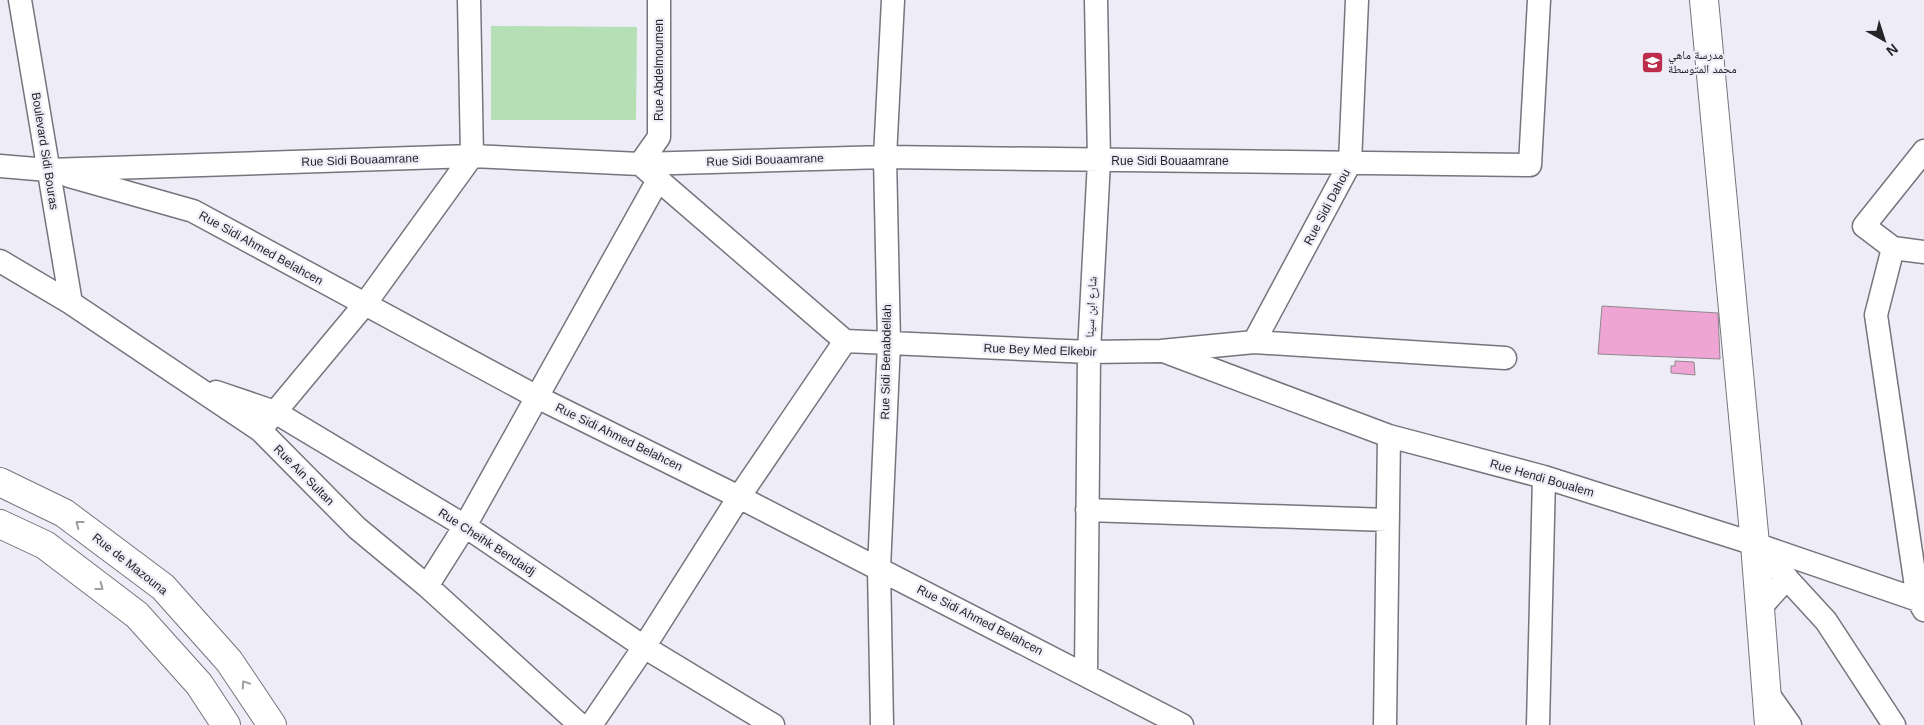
<svg xmlns="http://www.w3.org/2000/svg" width="1924" height="725" viewBox="0 0 1924 725" font-family="Arial,'Noto Naskh Arabic',sans-serif">
  <rect width="100%" height="100%" fill="#eeecf7"/>
  <!-- green -->
  <path fill="#b5dfb4" d="M491,26l146,1 -1,93h-145z"/>
  <!-- building -->
  <path fill="#eea5d4" stroke="#90878c" d="M1602,306l116,7 2,46 -122,-5z
    M1675,361l19,1 1,13 -24,-2v-7h4z"/>
  <g fill="none" stroke-linecap="round" stroke-linejoin="round">
    <defs>
      <path id="minor" d="M20,0l51,303
        M659,0v137l-19,27 205,177 244,11 72,-1 93,-9 251,16
        M1924,151l-60,75 29,22 31,4
        M0,166l48,4 424,-14 168,8 245,-7 645,8 9,-165
        M69,176l124,35 344,186 202,100 443,228
        M1893,248l-17,67 42,285 6,10
        M0,261l71,42 189,127 97,98 70,58 153,139
        M1254,342l96,-179 7,-163
        M1166,352l223,84 155,41 211,67 169,58
        M216,392l59,20 190,114 179,121 129,78
        M266,423l99,-119 107,-148 -3,-156
        M1087,510l301,10
        M1757,546l69,75 68,104
        M427,586l38,-60 193,-346
        M1759,609l28,-31
        M1086,674l3,-322 10,-191 -3,-161
        M1766,691l24,34
        M591,725l53,-78 95,-150 106,-156
        M882,725l-3,-156 10,-226 -4,-186 8,-157
        M1385,725l4,-289
        M1538,725l6,-248"/>
      <path id="tertiary" d="M1704,0l51,544 14,181
        M0,482l64,31 99,74 66,74 43,64
        M0,524l45,21 92,70 62,69 27,41"/>
    </defs>
    <!-- minor casing -->
    <use href="#minor" stroke="#76747d" stroke-width="25"/>
    <!-- tertiary casing -->
    <use href="#tertiary" stroke="#76747d" stroke-width="30"/>
    <!-- minor -->
    <use href="#minor" stroke="#fff" stroke-width="22"/>
    <!-- tertiary -->
    <use href="#tertiary" stroke="#fff" stroke-width="28"/>
  </g>
  <!-- one-way arrows -->
  <defs><path id="oneway-chevron" d="M-2-3.5L2.5 0L-2 3.5" fill="none" stroke-width="1.6" stroke-linecap="round" stroke-linejoin="round" transform="scale(1.25)"/></defs>
  <g stroke="#9d9c9e">
    <use href="#oneway-chevron" transform="translate(79 524) rotate(-143)"/>
    <use href="#oneway-chevron" transform="translate(100 587) rotate(37)"/>
    <use href="#oneway-chevron" transform="translate(245 684) rotate(-124)"/>
  </g>
  <!-- icons -->
  <defs>
    <symbol id="school-square" viewBox="-11 -11 22 22"><rect x="-9" y="-9" width="18" height="18" rx="4" fill="#bd2c4b" stroke="#eeecf7"/><path d="M0-5L7-2L0 1L-7-2ZM-4 1L0 2.5L4 1V4Q0 6-4 4Z" fill="#fff"/></symbol>
  </defs>
  <g fill-rule="evenodd">
    <use href="#school-square" x="1640" y="50" width="25" height="25"/>
  </g>
  <g text-anchor="middle" dominant-baseline="central" stroke-width="4.5" stroke-linejoin="round" paint-order="stroke">
    <!-- poi labels -->
    <g font-size="12" fill="#252428" stroke="#eeecf7" text-anchor="start">
      <text x="1668" y="55">مدرسة ماهي<tspan x="1668" dy="14">محمد المتوسطة</tspan></text>
    </g>
    <!-- street labels -->
    <g font-size="12" fill="#252428" stroke="#eeecf7">
      <text transform="translate(659 70) rotate(-90)">Rue Abdelmoumen</text>
      <text transform="translate(45 151) rotate(81)">Boulevard Sidi Bouras</text>
      <text transform="translate(360 160) rotate(-2)">Rue Sidi Bouaamrane</text>
      <text transform="translate(765 160) rotate(-2)">Rue Sidi Bouaamrane</text>
      <text x="1170" y="161">Rue Sidi Bouaamrane</text>
      <text transform="translate(1327 207) rotate(-62)">Rue Sidi Dahou</text>
      <text transform="translate(261 248) rotate(29)">Rue Sidi Ahmed Belahcen</text>
      <text transform="translate(1091 307) rotate(-87)">شارع ابن سينا</text>
      <text transform="translate(1040 350) rotate(2)">Rue Bey Med Elkebir</text>
      <text transform="translate(886 362) rotate(-89)">Rue Sidi Benabdellah</text>
      <text transform="translate(619 437) rotate(26)">Rue Sidi Ahmed Belahcen</text>
      <text transform="translate(304 475) rotate(45)">Rue Ain Sultan</text>
      <text transform="translate(1542 478) rotate(16)">Rue Hendi Boualem</text>
      <text transform="translate(487 542) rotate(33)">Rue Cheihk Bendaidj</text>
      <text transform="translate(130 564) rotate(38)">Rue de Mazouna</text>
      <text transform="translate(980 620) rotate(27)">Rue Sidi Ahmed Belahcen</text>
    </g>
  </g>
  <!-- north arrow -->
  <g transform="translate(1884 40) rotate(141)" stroke="#eeecf7" stroke-width="4" paint-order="stroke">
  <path d="M0-4L9 19L0 12L-9 19Z" fill="#252428"/>
  <text y="-8" font-size="14" font-weight="bold" text-anchor="middle" fill="#252428">N</text>
  </g>
</svg>
